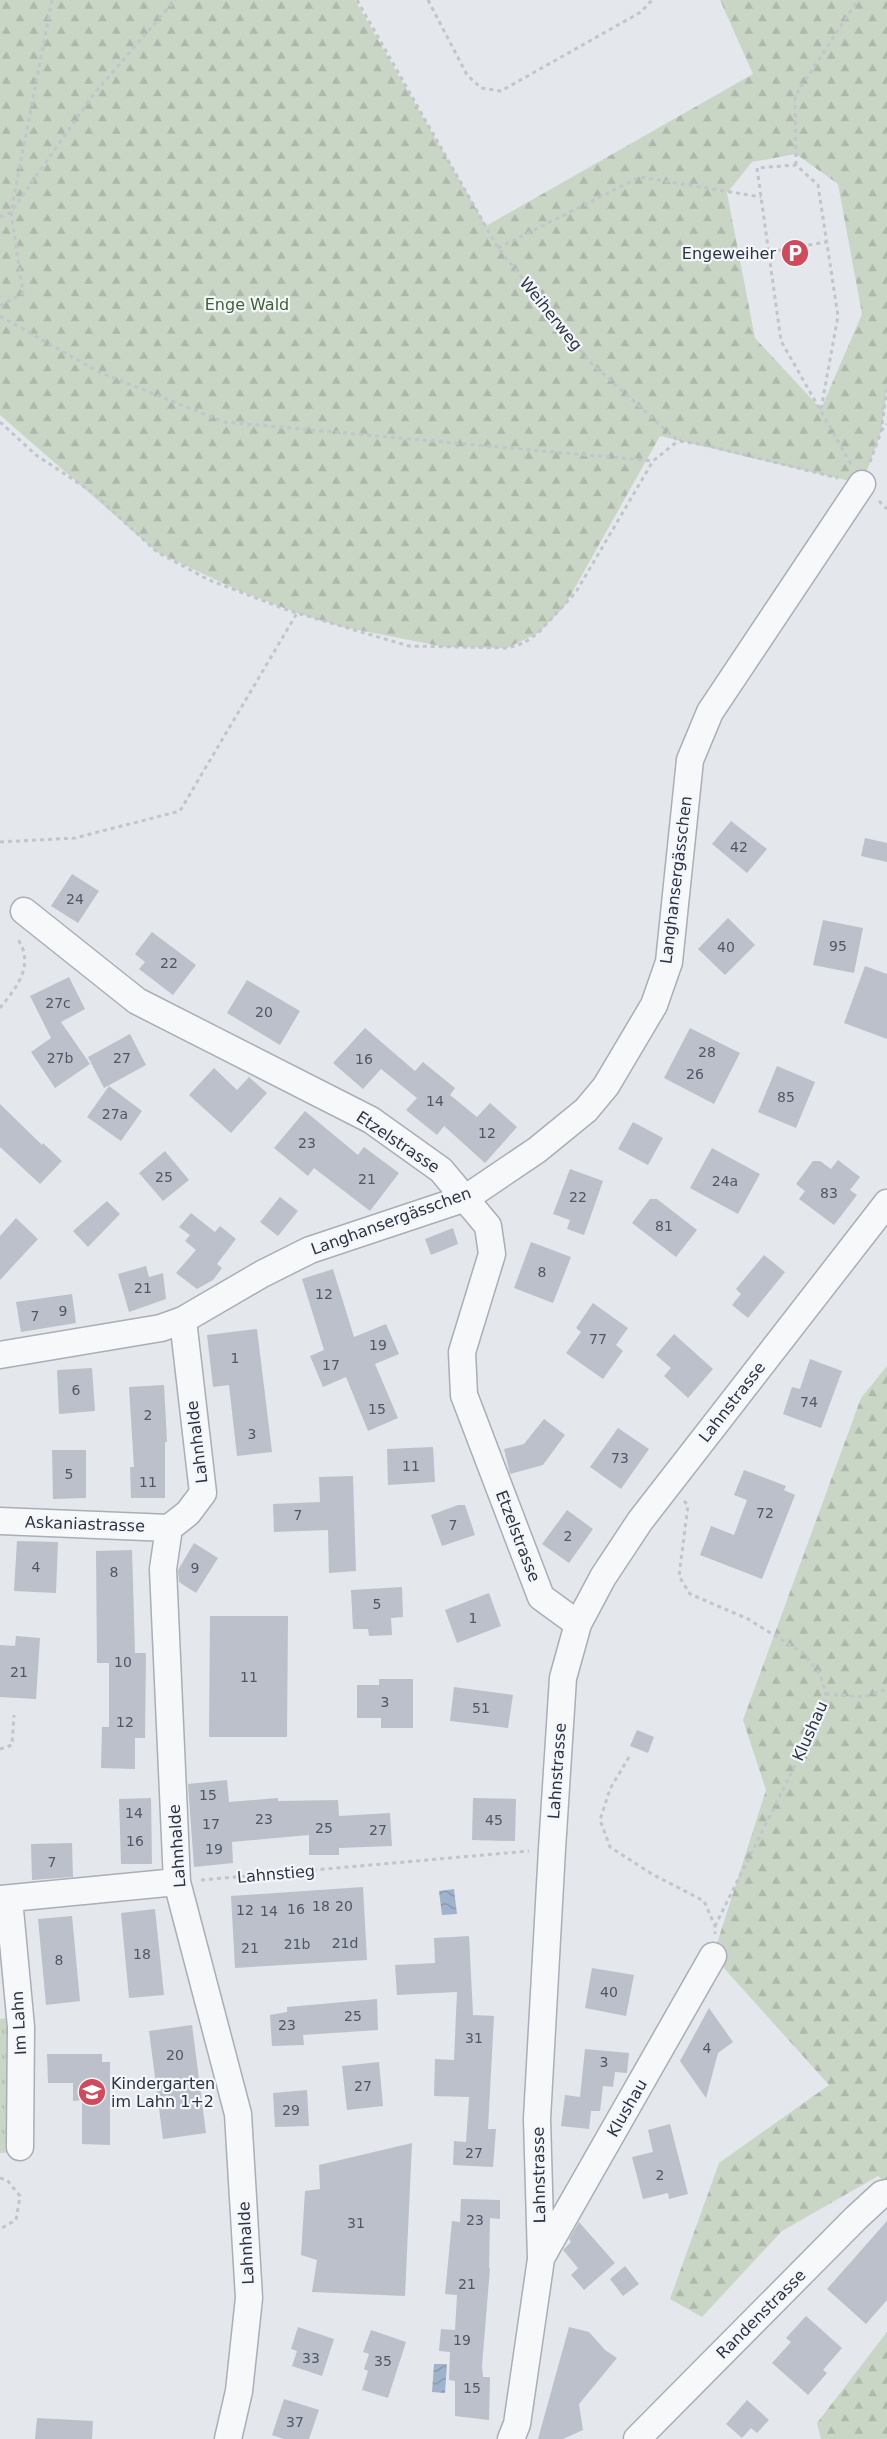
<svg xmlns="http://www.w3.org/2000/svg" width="887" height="2439" viewBox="0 0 887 2439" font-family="'DejaVu Sans',sans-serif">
  <defs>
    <pattern id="forest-firs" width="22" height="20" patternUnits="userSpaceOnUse" patternTransform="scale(1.25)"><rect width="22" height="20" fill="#c9d6c5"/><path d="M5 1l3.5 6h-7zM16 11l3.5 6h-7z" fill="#adb8ab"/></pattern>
    <pattern id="park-tufts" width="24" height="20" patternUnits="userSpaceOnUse" patternTransform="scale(1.25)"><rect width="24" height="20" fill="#c9d6c5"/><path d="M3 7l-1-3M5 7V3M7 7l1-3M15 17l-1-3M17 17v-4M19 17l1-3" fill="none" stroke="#adb8ab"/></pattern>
    <pattern id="water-waves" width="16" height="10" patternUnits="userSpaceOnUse" patternTransform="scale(1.25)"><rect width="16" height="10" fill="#9fb4cc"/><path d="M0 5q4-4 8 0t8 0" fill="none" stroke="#8293a7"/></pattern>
  </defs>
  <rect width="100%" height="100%" fill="#e4e7ec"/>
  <!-- forest -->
  <path fill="url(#forest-firs)" fill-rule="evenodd" d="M0,0h355l131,226 267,-152 -33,-74h167v389l-6,43 -19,52 -202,-48 -96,171 -26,26 -31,15 -62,-1 -102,-20 -46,-14 -62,-24 -78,-37 -157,-137zM796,154l42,30 24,130 -41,95 -66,-71 -28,-145 25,-31z
    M887,1366v818l-9,-8 -96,55 -80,86 -32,-18 49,-136 110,-78 -116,-129 53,-166 -23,-70 118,-322z
    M887,2332v107h-66l-4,-16z"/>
  <!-- park -->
  <path fill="url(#park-tufts)" d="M13,2017v135l-13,1v-134z"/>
  <!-- water -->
  <path fill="url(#water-waves)" d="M454,1889l3,25 -15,1 -3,-24z
    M434,2364h13l-2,29 -13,-1z"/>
  <!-- building -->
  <path fill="#bbc0ca" d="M731,821l36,28 -20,24 -35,-29z
    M865,838l22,5v19l-26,-6z
    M72,874l27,17 -21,32 -27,-17z
    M728,918l27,27 -30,30 -27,-26z
    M823,920l40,8 -9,45 -41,-8z
    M152,932l44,33 -23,30 -34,-26 6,-7 -10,-8z
    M865,966l22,8v65l-43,-16z
    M69,977l16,32 -24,13 29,42 -35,24 -24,-36 20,-14 -21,-42z
    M247,980l53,31 -20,34 -53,-32z
    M365,1028l50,43 8,-9 32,26 -5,7 27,22 13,-14 27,24 -32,36 -41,-37 -7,9 -31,-25 11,-12 -36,-29 -18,20 -30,-26z
    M690,1028l50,25 -26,51 -50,-26z
    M130,1034l16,31 -42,23 -16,-31z
    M777,1066l38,16 -19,46 -38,-16z
    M214,1068l23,22 12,-13 18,16 -36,40 -42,-38z
    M109,1086l33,25 -21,30 -34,-24z
    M0,1104l42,41 1,-2 19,18 -22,23 -40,-37z
    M305,1111l53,44 6,-8 35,26 -29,38 -56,-43 -6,8 -34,-28z
    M633,1122l30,16 -15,27 -30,-16z
    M712,1148l48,26 -22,40 -48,-26z
    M165,1151l24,29 -26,21 -24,-28z
    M838,1160l22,17 -10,13 7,5 -23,30 -35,-26 6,-8 -9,-7 17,-23h7l11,8z
    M570,1169l33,12 -19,54 -17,-6 3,-9 -17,-6z
    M280,1197l18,14 -20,25 -18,-14z
    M650,1199h7l40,31 -21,27 -44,-34z
    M107,1201l13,13 -32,33 -15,-16z
    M191,1213l24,19 5,-6 16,13 -19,25 5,4 -9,12 -16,9 -21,-16 20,-23 -11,-9 5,-6 -11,-8z
    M16,1218l22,21 -38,41v-44z
    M453,1228l5,16 -27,11 -6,-16z
    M531,1242l40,15 -18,46 -39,-15z
    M764,1255l21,17 -37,46 -16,-13 9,-11 -5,-5z
    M146,1266l3,11 14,-4 3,26 -37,13 -11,-38z
    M333,1269l21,68 32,-13 13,30 -24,10 23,54 -30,13 -22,-54 -23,10 -13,-31 14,-6 -22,-71z
    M72,1294l4,29 -55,9 -5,-30z
    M593,1303l35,25 -12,17 7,6 -20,28 -37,-26 15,-21 -5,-4z
    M257,1329l15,123 -35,4 -8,-71 -16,2 -6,-52z
    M674,1334l39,35 -25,29 -24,-22 7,-8 -15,-13z
    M810,1359l32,12 -21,57 -38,-14 9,-27 8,2z
    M92,1368l3,43 -36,3 -2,-44z
    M164,1385l3,57h-2v56h-34l-1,-31h4l-5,-80z
    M544,1419l21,16 -22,30 -33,9 -6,-25 20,-5z
    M618,1428l31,21 -28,40 -31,-22z
    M433,1447l2,35 -47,3 -1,-36z
    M52,1450h34v48l-33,1z
    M744,1470l42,16 -2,4 11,5 -33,84 -62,-24 11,-29 23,9 13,-35 -13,-5z
    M353,1476l3,95 -27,2 -1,-43 -54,2 -1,-28 47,-2 -1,-25z
    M458,1505h7l10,30 -33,11 -11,-31z
    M567,1510l26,19 -24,34 -27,-19z
    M17,1541l41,1 -2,51 -42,-2z
    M194,1543l24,15 -22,35 -17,-11 -1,-12z
    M132,1550l3,103h11l-1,85h-10v31l-34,-1 1,-41h7v-64h-12l-1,-112z
    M402,1587l1,30 -12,1 1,17 -23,1 -1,-7h-15l-2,-39z
    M489,1593l12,33 -44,17 -12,-33z
    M210,1616h78l-1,121h-78z
    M16,1636l24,2 -4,61 -36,-2v-52l15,1z
    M379,1679h34v49h-32v-10h-24v-33h22z
    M454,1687l59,8 -5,33 -58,-7z
    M637,1730l17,7 -6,16 -18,-7z
    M227,1780l2,22 49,-4v3l60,-1 1,16 51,-3 2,33 -53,2v7h-30v-20l-77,7 1,21 -39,4 -6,-83z
    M151,1798l1,66h-31l-2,-65z
    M473,1798l43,1 -1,42 -43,-1z
    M72,1843l1,34 -41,3 -1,-36z
    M363,1887l4,73 -132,8 -4,-72z
    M155,1909l9,86 -35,3 -8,-85z
    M72,1916l8,85 -34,4 -8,-86z
    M469,1936l4,79 21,1 -6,113h8l-3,38 -40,-2 1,-24 12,1 3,-45 -35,-1 1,-37 19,1 3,-68 -60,3 -2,-30 40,-2 -1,-25z
    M592,1968l42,7 -8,41 -41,-8z
    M377,1999l1,31 -75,5 1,10 -32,1 -2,-31 17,-3v-5z
    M709,2008l24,34 -15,11 -12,45 -26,-37z
    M192,2025l14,108 -43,6 -14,-108z
    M585,2049l44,4 -2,20 -12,-1 -2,15 -10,-1 -3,25h-9l-2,18 -28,-3 4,-31 15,2z
    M47,2054h55v8h8v83l-28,-1v-44l-9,1v-18h-25z
    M379,2062l4,44 -36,4 -5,-44z
    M307,2090l2,36 -34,1 -2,-34z
    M670,2124l18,70 -19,5 -1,-6 -25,6 -11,-42 21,-5 -5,-22z
    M412,2143l-7,153 -93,-4 5,-32 -16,-5 4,-64 15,-2 -1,-24z
    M461,2199l39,1v19l-10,-1 -1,50h1l-8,98 1,11h7l-1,43 -34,-4v-35l-6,-1 1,-28 -11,-1 2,-22 14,1 2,-35 -12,-1 7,-73 8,1z
    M887,2221v79l-21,24 -39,-35z
    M579,2222l36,41 -31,27 -13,-15 7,-7 -15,-18 8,-8 -2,-3z
    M625,2266l14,18 -16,12 -13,-17z
    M806,2316l36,32 -19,22 4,3 -19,22 -36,-32 19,-21 -5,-4z
    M298,2327l36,12 -12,37 -30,-10 5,-15 -6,-2z
    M569,2327l20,5 16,18 12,8 -38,46 4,26 -20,9h-25z
    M371,2330l35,12 -18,56 -26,-8 6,-19 -4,-2 5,-15 -6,-2z
    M284,2399l35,11 -10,29h-25l-12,-4z
    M747,2400l22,20 -12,13 -6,-5 -9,10 -16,-14z
    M37,2418l56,3 -1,18h-57z"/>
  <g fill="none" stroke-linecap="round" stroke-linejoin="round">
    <defs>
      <path id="minor" d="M24,911l113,90 234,119 70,50 47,56 4,28 -30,98 2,43 77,202 37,27
        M183,1320l20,173 -15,20 -19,15 -6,41 14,313 61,232 11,184 -10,93 -11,48
        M0,1355l161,-27 22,-8 79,-46 48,-24 156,-52 71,-48 49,-40 20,-24 48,-81 15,-43 21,-202 20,-48 152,-228
        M0,1521l169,7
        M0,1899l177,-17
        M9,1899l12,128 -1,120
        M541,2258l172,-302
        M511,2439l6,-15 24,-165 -4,-140 15,-270 11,-171 15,-54 25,-47 37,-56 247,-318
        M637,2439l219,-221 26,-24 5,-1"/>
    </defs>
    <!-- minor casing -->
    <use href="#minor" stroke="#a9aeb7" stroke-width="29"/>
    <!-- path -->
    <path stroke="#c2c5cb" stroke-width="3" stroke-dasharray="4 4" stroke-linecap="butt" d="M357,0l141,248 91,113 89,80 27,4 133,33
      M428,0l39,75 14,13 20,3 140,-79 11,-12
      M796,165l-1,-69 63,-96
      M0,217l11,-5 41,-212
      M498,248l142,-71 121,20
      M769,252l57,-10
      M0,306l23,-13 -12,-81 82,-117 82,-95
      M0,316l99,56 125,50 429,39
      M821,409l17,-93 -20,-131 -22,-20 -39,3 24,173 70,123
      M0,422l36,33 56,37 65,60 52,28 81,31 119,35 98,2 17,-5 14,-10 38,-41 77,-131 25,-20
      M881,431l6,-7
      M870,462l11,-30 6,-43
      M879,501l8,8
      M0,842l75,-4 105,-27 117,-198
      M0,1008c16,-20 36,-43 17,-70
      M684,1501l4,4 -9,71 11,18 58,25 55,34 17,21 6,20 -6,21 -105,211
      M826,1694l39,3 22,-8
      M0,1749l12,-4 2,-30
      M629,1757l-19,32 -10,31 10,27 42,27 52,27 11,25v8
      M201,1880l328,-29
      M0,2178l7,2 13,16 -4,24 -16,9"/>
    <!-- minor -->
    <use href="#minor" stroke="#f7f8fa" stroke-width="26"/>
  </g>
  <!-- icons -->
  <defs>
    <symbol id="parking-disc" viewBox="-11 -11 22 22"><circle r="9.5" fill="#d1495b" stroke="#f4f6f9"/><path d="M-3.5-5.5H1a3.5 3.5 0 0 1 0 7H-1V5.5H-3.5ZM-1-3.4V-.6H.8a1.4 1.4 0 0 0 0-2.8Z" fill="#fff"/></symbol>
    <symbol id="school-disc" viewBox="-11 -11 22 22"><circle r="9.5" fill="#d1495b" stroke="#f4f6f9"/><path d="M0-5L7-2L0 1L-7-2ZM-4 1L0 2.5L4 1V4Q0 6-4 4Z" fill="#fff"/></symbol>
  </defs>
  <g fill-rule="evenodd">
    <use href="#parking-disc" x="779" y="237" width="32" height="32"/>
    <use href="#school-disc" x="76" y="2076" width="32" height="32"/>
  </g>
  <g text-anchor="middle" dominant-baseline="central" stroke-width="4.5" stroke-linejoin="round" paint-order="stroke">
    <!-- number labels -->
    <g font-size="14" fill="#4f5766">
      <text x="739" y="847">42</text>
      <text x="75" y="899">24</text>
      <text x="838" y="946">95</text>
      <text x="726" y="947">40</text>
      <text x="169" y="963">22</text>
      <text x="58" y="1003">27c</text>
      <text x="264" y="1012">20</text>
      <text x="707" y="1052">28</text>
      <text x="60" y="1058">27b</text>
      <text x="122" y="1058">27</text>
      <text x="364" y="1059">16</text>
      <text x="695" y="1074">26</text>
      <text x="786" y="1097">85</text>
      <text x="435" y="1101">14</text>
      <text x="115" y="1114">27a</text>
      <text x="487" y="1133">12</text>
      <text x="307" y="1143">23</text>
      <text x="164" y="1177">25</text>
      <text x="367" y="1179">21</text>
      <text x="725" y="1181">24a</text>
      <text x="829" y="1193">83</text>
      <text x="578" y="1197">22</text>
      <text x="664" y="1226">81</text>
      <text x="542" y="1272">8</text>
      <text x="143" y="1288">21</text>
      <text x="324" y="1294">12</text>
      <text x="63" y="1311">9</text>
      <text x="35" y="1316">7</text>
      <text x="598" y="1339">77</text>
      <text x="378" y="1345">19</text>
      <text x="235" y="1358">1</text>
      <text x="331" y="1365">17</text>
      <text x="76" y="1390">6</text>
      <text x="809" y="1402">74</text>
      <text x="377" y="1409">15</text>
      <text x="148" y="1415">2</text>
      <text x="252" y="1434">3</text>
      <text x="620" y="1458">73</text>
      <text x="411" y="1466">11</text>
      <text x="69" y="1474">5</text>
      <text x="148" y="1482">11</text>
      <text x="765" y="1513">72</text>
      <text x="298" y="1515">7</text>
      <text x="453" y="1525">7</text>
      <text x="568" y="1536">2</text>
      <text x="36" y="1567">4</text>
      <text x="195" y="1568">9</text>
      <text x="114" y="1572">8</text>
      <text x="377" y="1604">5</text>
      <text x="473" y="1618">1</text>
      <text x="123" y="1662">10</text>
      <text x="19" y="1672">21</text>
      <text x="249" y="1677">11</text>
      <text x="385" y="1702">3</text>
      <text x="481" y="1708">51</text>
      <text x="125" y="1722">12</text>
      <text x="208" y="1795">15</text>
      <text x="134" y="1813">14</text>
      <text x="264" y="1819">23</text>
      <text x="494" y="1820">45</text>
      <text x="211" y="1824">17</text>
      <text x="324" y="1828">25</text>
      <text x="378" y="1830">27</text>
      <text x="135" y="1841">16</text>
      <text x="214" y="1849">19</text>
      <text x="52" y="1862">7</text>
      <text x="321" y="1906">18</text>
      <text x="344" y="1906">20</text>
      <text x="296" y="1909">16</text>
      <text x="245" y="1910">12</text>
      <text x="269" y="1911">14</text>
      <text x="345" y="1943">21d</text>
      <text x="297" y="1944">21b</text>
      <text x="250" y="1948">21</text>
      <text x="142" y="1954">18</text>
      <text x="59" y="1960">8</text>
      <text x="609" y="1992">40</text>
      <text x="353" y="2016">25</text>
      <text x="287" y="2025">23</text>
      <text x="474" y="2038">31</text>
      <text x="707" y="2048">4</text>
      <text x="175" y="2055">20</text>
      <text x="604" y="2062">3</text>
      <text x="363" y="2086">27</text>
      <text x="291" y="2110">29</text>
      <text x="474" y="2153">27</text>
      <text x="660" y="2175">2</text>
      <text x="475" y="2220">23</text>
      <text x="356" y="2223">31</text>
      <text x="467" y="2284">21</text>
      <text x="462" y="2340">19</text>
      <text x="311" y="2358">33</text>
      <text x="383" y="2361">35</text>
      <text x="472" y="2388">15</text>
      <text x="295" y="2422">37</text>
    </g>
    <!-- poi labels -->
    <g font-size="16" fill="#2b3445" stroke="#f4f6f9" text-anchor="end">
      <text x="776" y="253">Engeweiher</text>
      <text x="111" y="2083" text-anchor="start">Kindergarten<tspan x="111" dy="18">im Lahn 1+2</tspan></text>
    </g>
    <!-- park labels -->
    <g font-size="16" fill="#3f6138" stroke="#f4f6f9">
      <text x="247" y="304">Enge Wald</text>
    </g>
    <!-- street labels -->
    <g font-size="16" fill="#2b3445" stroke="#f4f6f9">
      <text transform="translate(551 314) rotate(51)">Weiherweg</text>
      <text transform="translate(676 880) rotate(-83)">Langhansergässchen</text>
      <text transform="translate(398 1142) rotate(34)">Etzelstrasse</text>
      <text transform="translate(391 1221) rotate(-20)">Langhansergässchen</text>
      <text transform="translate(732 1402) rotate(-52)">Lahnstrasse</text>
      <text transform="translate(197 1442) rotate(-97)">Lahnhalde</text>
      <text transform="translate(85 1524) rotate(2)">Askaniastrasse</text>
      <text transform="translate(518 1536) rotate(69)">Etzelstrasse</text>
      <text transform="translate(810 1731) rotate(-66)">Klushau</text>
      <text transform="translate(557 1771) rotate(-86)">Lahnstrasse</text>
      <text transform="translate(177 1846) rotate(-94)">Lahnhalde</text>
      <text transform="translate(276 1874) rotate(-5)">Lahnstieg</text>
      <text transform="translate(19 2023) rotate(-93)">Im Lahn</text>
      <text transform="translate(627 2108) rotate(-60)">Klushau</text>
      <text transform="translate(539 2175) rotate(-91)">Lahnstrasse</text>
      <text transform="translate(246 2243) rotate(-93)">Lahnhalde</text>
      <text transform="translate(761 2314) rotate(-45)">Randenstrasse</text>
    </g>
  </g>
</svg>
